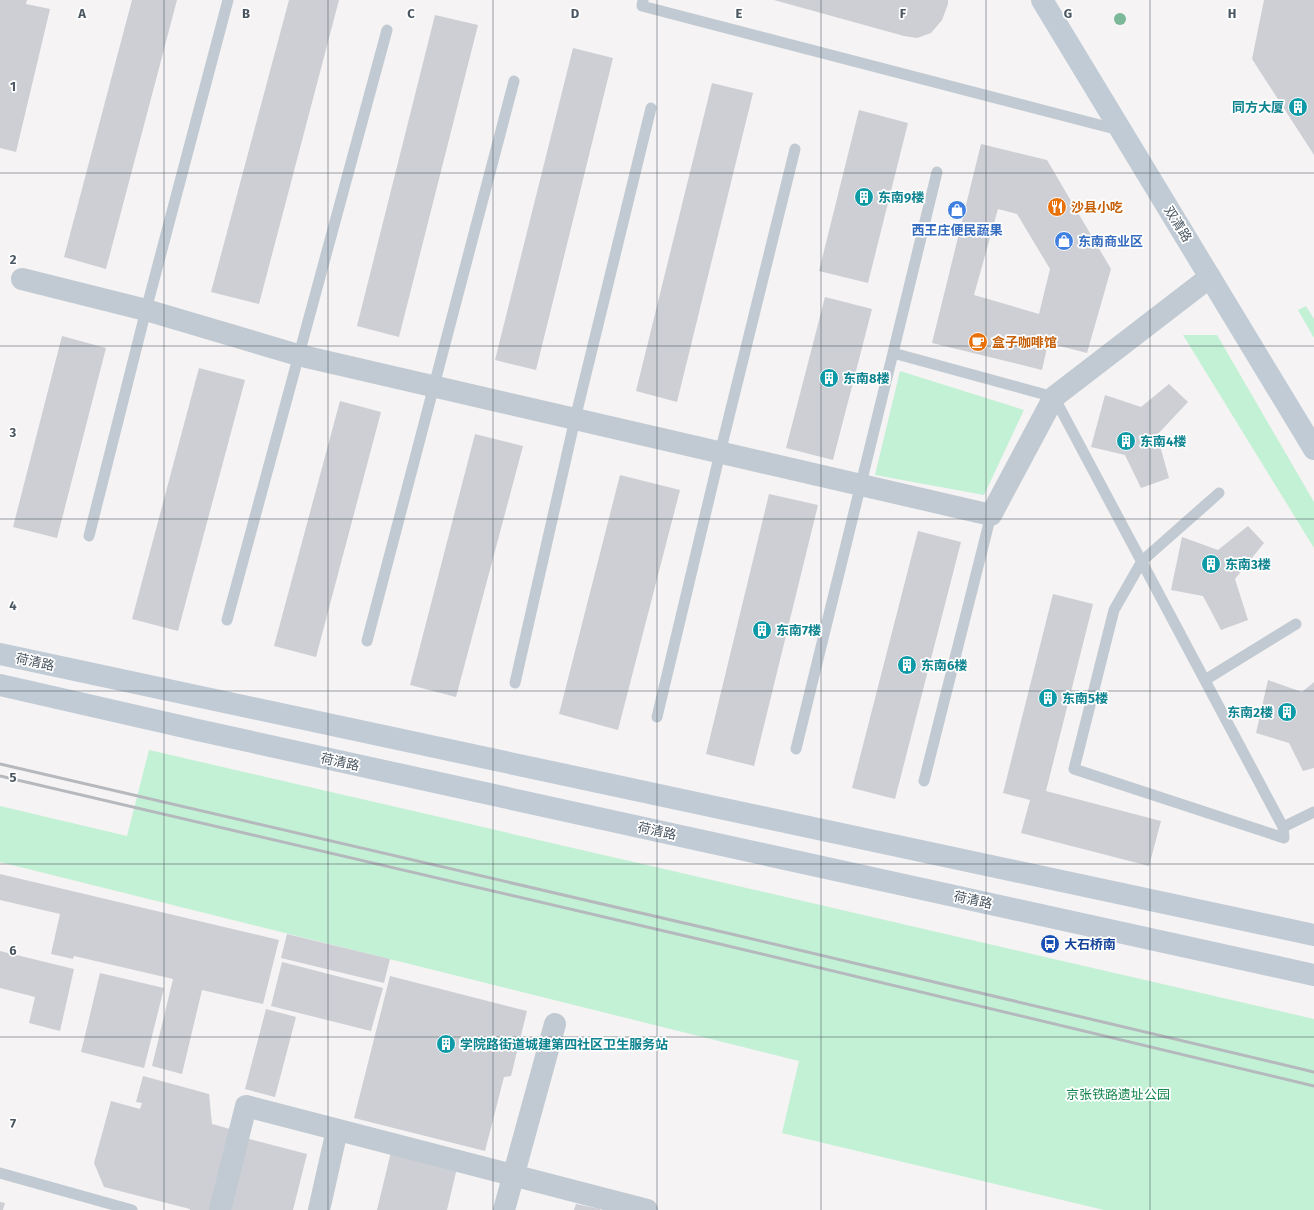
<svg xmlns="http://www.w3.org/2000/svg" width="1314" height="1210" viewBox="0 0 1314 1210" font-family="'Fira Sans','Noto Sans SC',sans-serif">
  <rect width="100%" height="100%" fill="#f5f3f3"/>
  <!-- green -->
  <path fill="#c3f1d5" d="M1306,306l8,13v19l-16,-28z
    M1183,335h34l97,167v46z
    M900,371l124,39 -40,85 -109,-20z
    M149,750l1165,269v191h-210l-322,-77 17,-72 -799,-199v-56l127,30z"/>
  <!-- building -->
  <path fill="#cdcfd5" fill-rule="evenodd" d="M0,0h27l-1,4 24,5 -34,143 -16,-4z
    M132,0h45l-71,269 -42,-12z
    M289,0h50l-80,304 -48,-12z
    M774,0h174v4l-6,16 -11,13 -14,5 -13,-2z
    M1264,0h50v155l-62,-96z
    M435,15l43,10 -79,312 -42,-11z
    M573,48l40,10 -77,312 -41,-10z
    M712,83l41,10 -76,309 -41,-11z
    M859,110l49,13 -40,160 -49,-12z
    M981,144l66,16 64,109 -24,84 -39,-10 -6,27 -110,-27zM998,209l19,5 33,55 -11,45 -65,-19z
    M825,297l47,12 -39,151 -47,-12z
    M62,336l44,12 -49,190 -44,-11z
    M199,368l46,12 -67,251 -46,-12z
    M1169,384l19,18 -31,33 12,43 -28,10 -16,-33 -34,-8 14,-52 36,12z
    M340,401l41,11 -65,245 -42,-11z
    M475,434l48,12 -67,251 -46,-12z
    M620,475l60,15 -62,240 -59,-16z
    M769,494l49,11 -64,261 -48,-12z
    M1248,526l16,17 -29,36 13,41 -27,10 -18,-34 -32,-6 11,-53 36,13z
    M918,531l43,11 -66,257 -43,-11z
    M1053,594l40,10 -47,187 115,30 -12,45 -128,-33 9,-33 -27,-7z
    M1268,680l34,12 12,-10v86l-11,3 -14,-28 -33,-10z
    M0,874l279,66 -16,64 -61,-14 -20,84 -30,-8 21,-87 -99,-23 -1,3 -22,-5 9,-40 -60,-14z
    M287,934l103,25 -6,24 -103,-25z
    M0,951l74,18 -14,62 -31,-8 6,-26 -35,-9z
    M282,962l101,26 -12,43 -100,-25z
    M100,973l64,15 -20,80 -63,-16z
    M390,976l137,35 -16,65 -7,1 -19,74 -131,-33z
    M266,1009l30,8 -21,80 -30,-8z
    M143,1076l66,18 3,30 18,5 -20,81h-20v-1l-86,-22 -10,-24 17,-62 29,8 2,-6 -6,-1z
    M241,1137l66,17 -14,56h-71z
    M391,1152l66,16 -10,42h-70z
    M0,1202l5,1 -2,7h-3z
    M576,1204l24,5v1h-26z"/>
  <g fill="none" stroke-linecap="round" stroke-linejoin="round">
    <!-- lane -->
    <path stroke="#c1cad2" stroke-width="11" d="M643,0l-1,6 477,124
      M937,172l-44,181 161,44c77,144 153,287 229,430l1,11 -210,-69 40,-159 28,-49 77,-68
      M89,536l57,-226 82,-310
      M227,620l160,-590
      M367,641l147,-560
      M1205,680l91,-56
      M515,683l60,-264 76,-311
      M657,717l63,-264 75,-304
      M796,749l97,-396
      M924,781l67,-266
      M1283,827l31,-15
      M0,1173l132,37"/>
    <!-- street -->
    <path stroke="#c1cad2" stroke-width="22" d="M22,279l124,31 152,45 693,160 63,-118 156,-120
      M220,1210l26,-104 401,104
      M319,1210l18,-80
      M504,1210l51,-186"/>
    <!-- secondary -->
    <path stroke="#c1cbd6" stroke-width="22" d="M1042,0l272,449
      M0,654l1314,281
      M0,685l202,46 1112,244"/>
    <!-- rail -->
    <path stroke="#b5b8bd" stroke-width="3" d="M0,764l727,169 587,139
      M0,776l724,169 590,141"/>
  </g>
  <!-- trees -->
  <circle fill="#7bb799" cx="1120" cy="19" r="6"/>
  <!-- grid -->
  <path fill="none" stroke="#4a5661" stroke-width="1" stroke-opacity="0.55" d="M164,0v1210M328,0v1210M493,0v1210M657,0v1210M821,0v1210M986,0v1210M1150,0v1210M0,173h1314M0,346h1314M0,519h1314M0,691h1314M0,864h1314M0,1037h1314"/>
  <!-- icons -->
  <defs>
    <symbol id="building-disc" viewBox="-11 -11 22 22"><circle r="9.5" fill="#0f9aa8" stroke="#fff"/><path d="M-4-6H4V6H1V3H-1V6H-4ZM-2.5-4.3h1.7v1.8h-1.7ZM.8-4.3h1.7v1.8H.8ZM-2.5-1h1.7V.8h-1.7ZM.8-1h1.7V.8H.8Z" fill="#fff"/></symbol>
    <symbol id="restaurant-disc" viewBox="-11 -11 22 22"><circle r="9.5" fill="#e8710a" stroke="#fff"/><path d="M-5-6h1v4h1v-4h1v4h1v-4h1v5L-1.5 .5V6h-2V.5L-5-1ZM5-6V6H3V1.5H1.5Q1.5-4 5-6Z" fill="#fff"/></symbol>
    <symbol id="shop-disc" viewBox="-11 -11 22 22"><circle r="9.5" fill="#3f7fe0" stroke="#fff"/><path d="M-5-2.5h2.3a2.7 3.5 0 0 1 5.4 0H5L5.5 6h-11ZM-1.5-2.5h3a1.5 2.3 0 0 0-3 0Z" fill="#fff"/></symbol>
    <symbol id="cafe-disc" viewBox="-11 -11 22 22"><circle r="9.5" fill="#e8710a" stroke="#fff"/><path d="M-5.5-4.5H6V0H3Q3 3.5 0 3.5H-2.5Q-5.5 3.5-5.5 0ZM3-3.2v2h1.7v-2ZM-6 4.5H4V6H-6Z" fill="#fff"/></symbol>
    <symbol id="bus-disc" viewBox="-11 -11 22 22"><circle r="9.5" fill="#1a4fb4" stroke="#fff"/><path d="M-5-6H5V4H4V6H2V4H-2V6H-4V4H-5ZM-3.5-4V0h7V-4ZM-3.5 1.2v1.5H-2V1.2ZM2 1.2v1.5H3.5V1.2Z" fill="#fff"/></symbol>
  </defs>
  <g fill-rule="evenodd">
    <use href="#building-disc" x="1287" y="96" width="22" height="22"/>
    <use href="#building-disc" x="853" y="186" width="22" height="22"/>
    <use href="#restaurant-disc" x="1046" y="196" width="22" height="22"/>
    <use href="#shop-disc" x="946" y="199" width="22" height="22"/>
    <use href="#shop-disc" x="1053" y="230" width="22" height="22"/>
    <use href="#cafe-disc" x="967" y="331" width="22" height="22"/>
    <use href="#building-disc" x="818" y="367" width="22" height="22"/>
    <use href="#building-disc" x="1115" y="430" width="22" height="22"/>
    <use href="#building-disc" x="1200" y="553" width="22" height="22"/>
    <use href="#building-disc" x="751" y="619" width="22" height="22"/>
    <use href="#building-disc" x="896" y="654" width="22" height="22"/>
    <use href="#building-disc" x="1037" y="687" width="22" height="22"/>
    <use href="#building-disc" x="1276" y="701" width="22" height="22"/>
    <use href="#bus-disc" x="1039" y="933" width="22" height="22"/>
    <use href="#building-disc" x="435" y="1033" width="22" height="22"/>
  </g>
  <g text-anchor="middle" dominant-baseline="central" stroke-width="3.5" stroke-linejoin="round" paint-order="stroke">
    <!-- culture labels -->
    <g font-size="13" font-weight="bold" fill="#0d838f" stroke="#fff" text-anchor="start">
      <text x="1284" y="107" text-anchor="end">同方大厦</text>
      <text x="878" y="197">东南9楼</text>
      <text x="843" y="378">东南8楼</text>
      <text x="1140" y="441">东南4楼</text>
      <text x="1225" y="564">东南3楼</text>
      <text x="776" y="630">东南7楼</text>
      <text x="921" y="665">东南6楼</text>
      <text x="1062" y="698">东南5楼</text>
      <text x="1273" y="712" text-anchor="end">东南2楼</text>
      <text x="460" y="1044">学院路街道城建第四社区卫生服务站</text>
    </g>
    <!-- food labels -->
    <g font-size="13" font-weight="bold" fill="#c56008" stroke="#fff" text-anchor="start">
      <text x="1071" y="207">沙县小吃</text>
      <text x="992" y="342">盒子咖啡馆</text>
    </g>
    <!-- street labels -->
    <g font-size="13" fill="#4a5661" stroke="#fff">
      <text transform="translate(1178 224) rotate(58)">双清路</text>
      <text transform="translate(35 662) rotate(12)">荷清路</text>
      <text transform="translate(340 762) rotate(12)">荷清路</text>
      <text transform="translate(657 831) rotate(12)">荷清路</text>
      <text transform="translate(973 900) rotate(12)">荷清路</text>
    </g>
    <!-- shop labels -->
    <g font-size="13" font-weight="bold" fill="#366cbe" stroke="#fff">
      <text x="957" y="230">西王庄便民蔬果</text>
      <text x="1078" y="241" text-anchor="start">东南商业区</text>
    </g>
    <!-- transit labels -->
    <g font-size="13" font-weight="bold" fill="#164399" stroke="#fff" text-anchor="start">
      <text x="1064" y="944">大石桥南</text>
    </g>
    <!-- park labels -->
    <g font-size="13" fill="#17864f" stroke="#fff">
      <text x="1118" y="1094">京张铁路遗址公园</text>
    </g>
  </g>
  <g font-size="13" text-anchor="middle" font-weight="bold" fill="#4a5661" stroke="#fff" stroke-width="3.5" stroke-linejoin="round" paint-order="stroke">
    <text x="82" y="18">A</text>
    <text x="246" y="18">B</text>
    <text x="411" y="18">C</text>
    <text x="575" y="18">D</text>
    <text x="739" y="18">E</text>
    <text x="903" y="18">F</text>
    <text x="1068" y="18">G</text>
    <text x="1232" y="18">H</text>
    <text x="13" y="91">1</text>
    <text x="13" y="264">2</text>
    <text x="13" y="437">3</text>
    <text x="13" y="610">4</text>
    <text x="13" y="782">5</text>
    <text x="13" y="955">6</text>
    <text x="13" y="1128">7</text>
  </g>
</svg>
